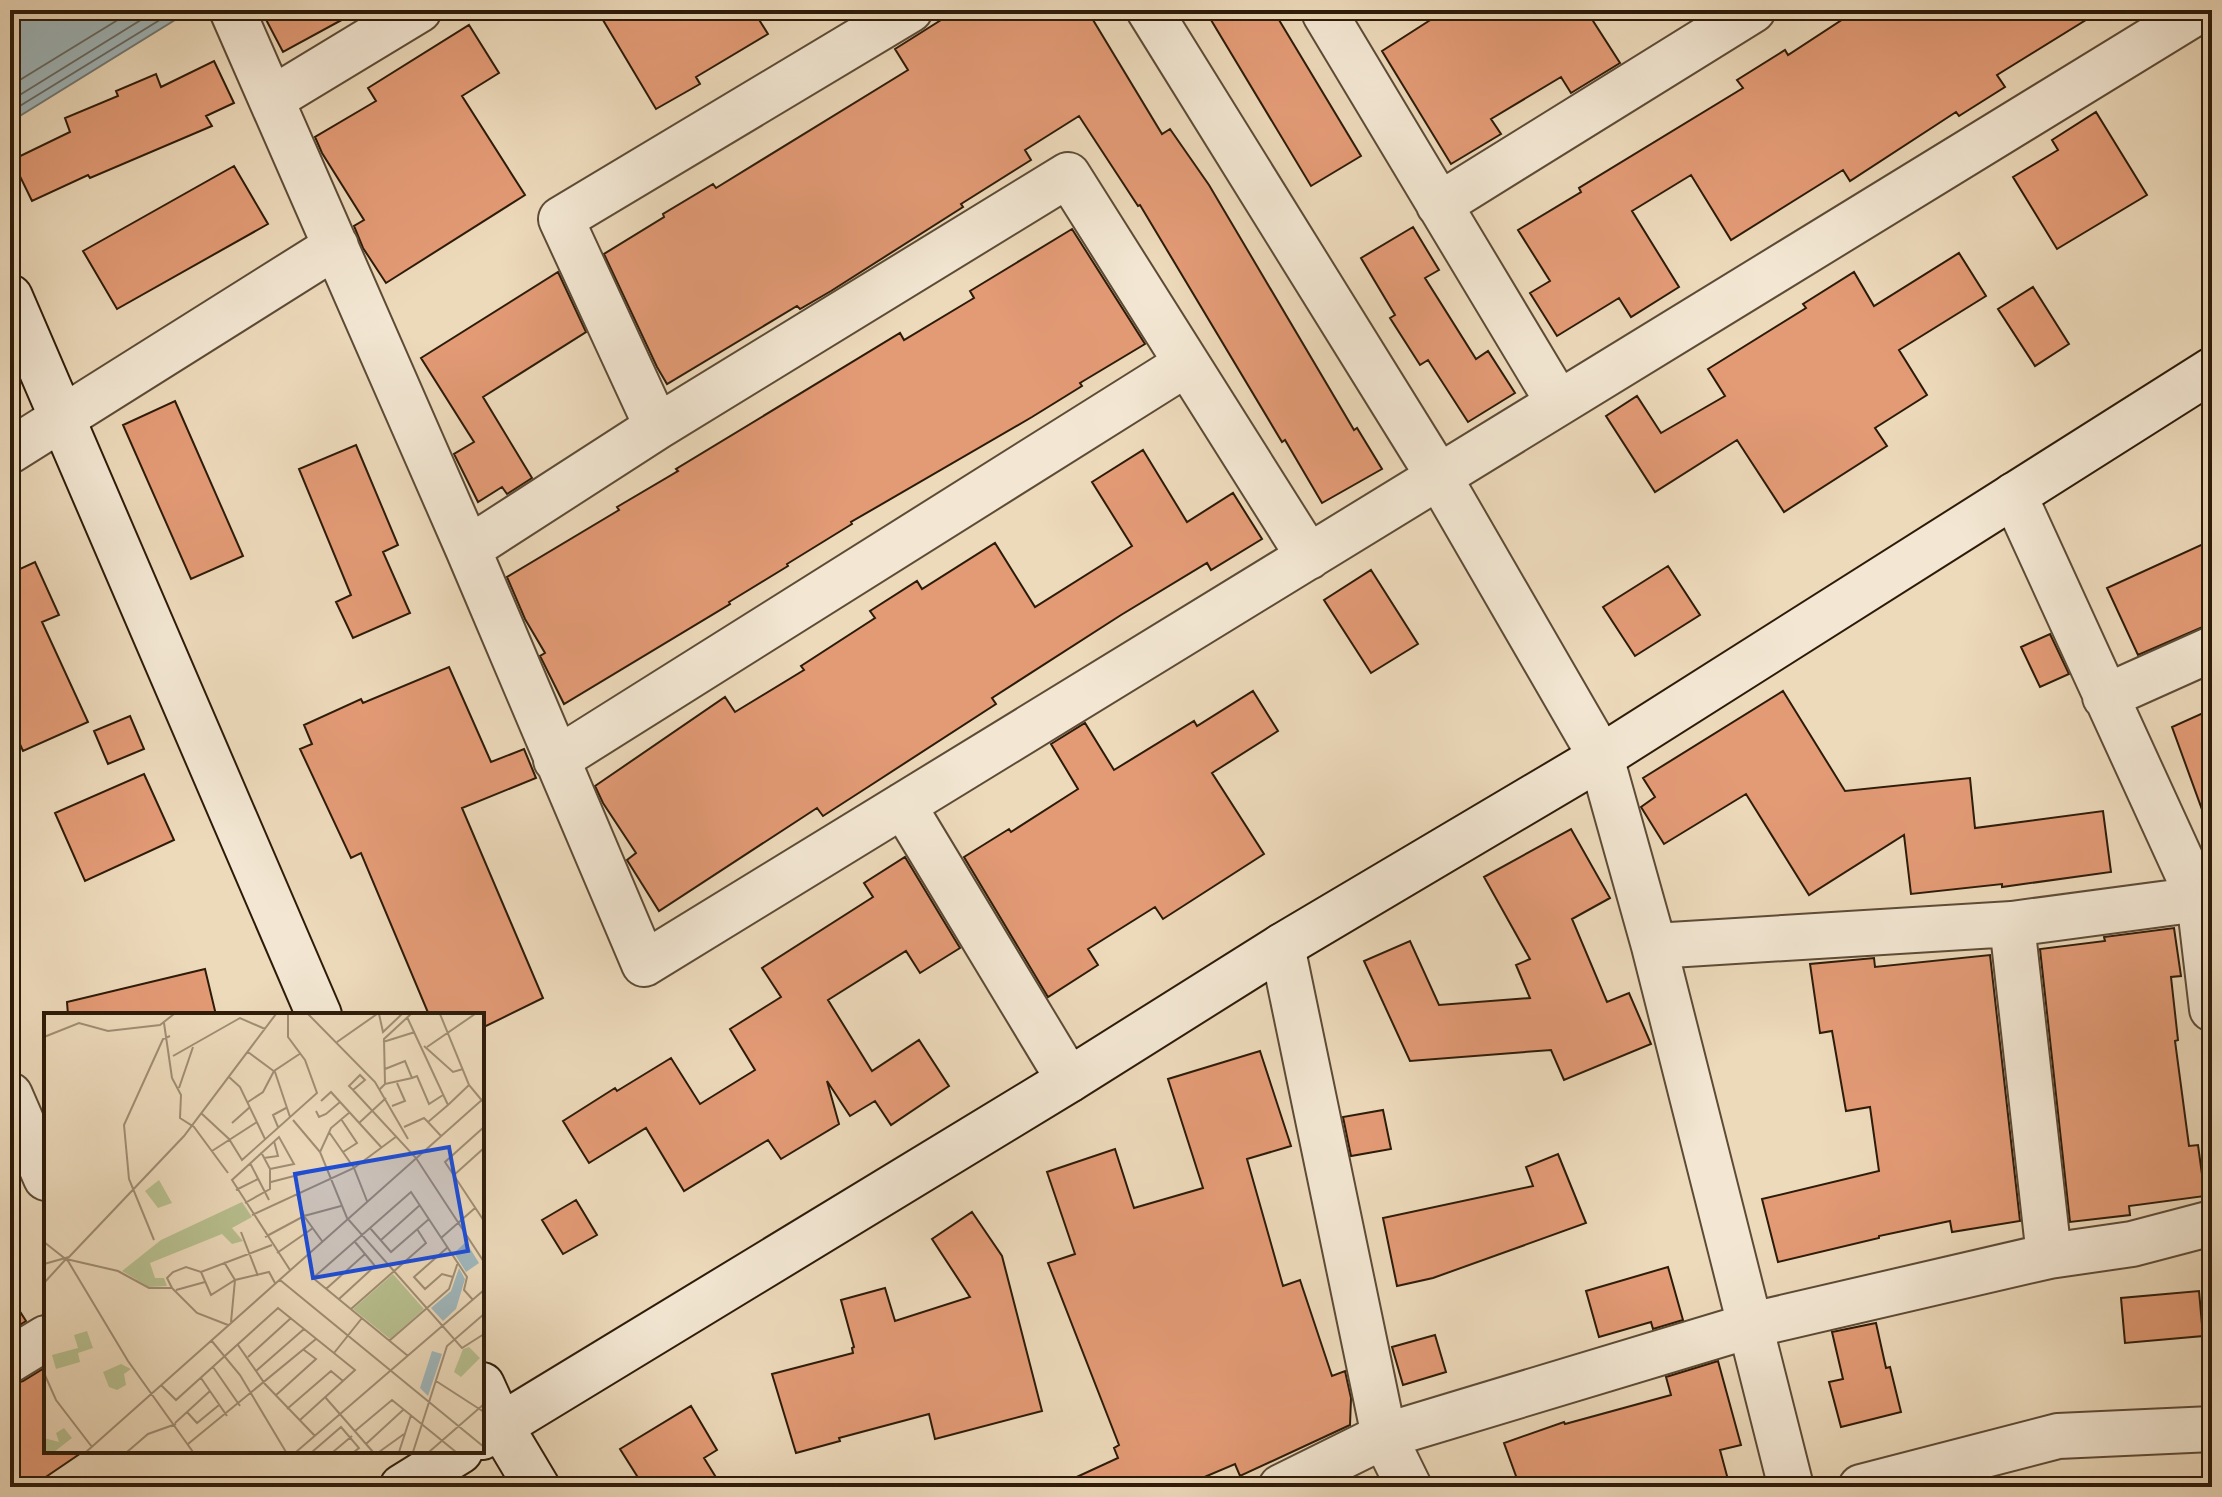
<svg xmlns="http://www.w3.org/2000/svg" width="2222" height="1497" viewBox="0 0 2222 1497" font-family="'IM FELL English',serif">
  <rect width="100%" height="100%" fill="#eddabb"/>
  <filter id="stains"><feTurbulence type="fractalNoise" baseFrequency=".0025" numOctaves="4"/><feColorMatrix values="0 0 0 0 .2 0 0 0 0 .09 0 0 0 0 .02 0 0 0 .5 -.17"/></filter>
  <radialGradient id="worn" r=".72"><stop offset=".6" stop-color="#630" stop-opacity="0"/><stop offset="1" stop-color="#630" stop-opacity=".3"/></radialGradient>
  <!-- water -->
  <path fill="#9fb7bc" stroke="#717974" stroke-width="2" d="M10,10h181l-181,112z"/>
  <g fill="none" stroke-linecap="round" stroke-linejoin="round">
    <!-- shore -->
    <path stroke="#666962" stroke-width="2" d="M10,86l124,-76
      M10,101l147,-91
      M10,112l166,-102"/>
  </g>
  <!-- building -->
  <path fill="#e39b76" stroke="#2d1b09" stroke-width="2" d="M261,10h99l-77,42z
    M597,10h156l15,24 -72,43 4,7 -44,25z
    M957,10h130l75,124 8,-5 39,56 145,245 3,-2 25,41 -60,34 -37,-63 -3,2 -142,-237 -2,1 -59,-90 -54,34 6,10 -70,44 2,3 -132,84 -31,18 -3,-3 -130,78 -10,-17 -53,-113 60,-37 -1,-3 50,-30 3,4 192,-118 -13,-21z
    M1205,10h68l88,146 -50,30z
    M1446,10h140l34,53 -49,30 -10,-16 -70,42 10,15 -50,30 -69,-113z
    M1857,10h245l-105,65 8,12 -46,29 -3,-4 -106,69 -7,-11 -112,70 -40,-65 -59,36 47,76 -48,30 -12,-19 -62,38 -27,-43 20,-12 -32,-51 63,-38 -2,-4 164,-100 -6,-8 48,-30 3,5z
    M469,25l30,48 -37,23 63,99 -139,88 -23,-35 -9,-22 10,-6 -42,-67 -7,-16 61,-36 -8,-13z
    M214,61l20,42 -28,13 6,10 -122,52 -2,-3 -56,26 -20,-41 58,-28 -5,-14 53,-22 -2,-5 40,-17 5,13z
    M2096,112l51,83 -90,54 -44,-72 45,-27 -6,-10z
    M234,166l34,58 -151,85 -34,-58z
    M1413,227l26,43 -14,8 51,81 12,-8 27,42 -47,29 -40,-62 -8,5 -30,-47 5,-3 -34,-57z
    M1072,229l73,115 -65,39 2,3 -50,31 -181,105 1,2 -65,40 1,2 -59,36 1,2 -166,100 -24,-48 5,-3 -20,-34 -18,-42 112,-67 -2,-3 61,-36 -2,-2 224,-136 4,7 70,-42 -4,-7z
    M1959,253l27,43 -87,54 28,45 -52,33 12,18 -103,66 -47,-72 -82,52 -49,-76 31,-20 24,37 64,-37 -17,-27 98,-61 -3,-4 51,-32 20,34z
    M558,272l28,60 -103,65 49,81 -25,16 -5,-7 -24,15 -24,-48 20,-12 -53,-84z
    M2033,287l36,57 -34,22 -37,-57z
    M175,401l68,155 -52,23 -68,-154z
    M356,445l42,100 -15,7 27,61 -57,25 -17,-36 15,-7 -52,-126z
    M1143,450l44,72 46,-29 29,46 -51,31 -4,-7 -86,52 -129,83 4,6 -128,83 -45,29 -6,-8 -158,103 -32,-51 9,-7 -33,-50 -8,-17 130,-89 10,15 69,-42 -3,-4 74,-48 -5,-7 47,-30 5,8 73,-46 40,64 97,-61 -40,-64z
    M2212,540v83l-74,32 -31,-67z
    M10,553l8,17 17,-8 24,53 -17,7 46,100 -65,29 -13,-29z
    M1668,566l32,49 -65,41 -32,-49z
    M1371,570l47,74 -47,29 -47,-73z
    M2050,634l19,40 -29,13 -19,-40z
    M449,667l42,95 33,-13 12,29 -74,30 81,190 -61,30v-13h-53l-68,-162 -10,5 -51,-109 12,-5 -8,-19 57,-26 2,4z
    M1253,691l25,40 -66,42 52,81 -101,65 -8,-12 -67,42 10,16 -50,32 -84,-140 45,-28 2,3 67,-43 -27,-45 34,-21 29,47 80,-49 3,5z
    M1783,691l62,100 125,-13 5,50 128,-17 8,61 -109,15v-3l-91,10 -7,-59 -95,60 -63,-101 -82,50 -23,-37 14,-10 -12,-19z
    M2212,709v116l-4,1 -36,-99z
    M130,716l14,33 -36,15 -14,-33z
    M144,774l30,66 -89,41 -30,-68z
    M1571,829l39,69 -38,21 35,83 22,-9 22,51 -87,36 -13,-30 -141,11 -46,-100 46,-20 29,64 91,-7 -14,-33 14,-6 -46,-82z
    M905,857l55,91 -40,25 -14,-22 -78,49 44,71 47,-31 30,46 -58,39 -16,-24 -25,15 -23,-35 12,43 -58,35 -13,-19 -84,51 -38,-63 -57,35 -26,-42 52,-33 2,3 54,-33 29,46 55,-34 -25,-41 51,-32 -19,-29 111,-71 -9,-14z
    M2174,928l7,48 -10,1 7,63 -3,1 14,105 9,-1 7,51 -76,10 1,9 -60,7 -30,-273 65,-8 -1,-4z
    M1990,955l30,266 -68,11 -2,-11 -71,15v2l-101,24 -16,-63 117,-28 -9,-64 -24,4 -14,-80 -12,2 -10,-69 64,-6 1,9z
    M205,969l11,46h-148l-1,-13z
    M1260,1051l31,95 -44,13 36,127 17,-6 32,96 13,-5 6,27 -1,27 -110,51 -5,-12 -54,23h-126l63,-29 -4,-10 5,-3 -71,-182 27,-9 -28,-82 68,-23 19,59 69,-20 -35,-109z
    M1383,1110l8,39 -40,7 -8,-39z
    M1558,1154l28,69 -153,55 -36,8 -14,-68 150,-32 -7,-19z
    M576,1200l21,35 -34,19 -21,-34z
    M972,1212l30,44 40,155 -107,28 -6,-25 -90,24 1,3 -44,12 -24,-79 81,-21 -1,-5 2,-1 -13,-47 44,-12 10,33 75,-24 -38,-58z
    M1668,1267l15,53 -30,9 -2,-7 -52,15 -13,-46z
    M2199,1291l4,45 -78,7 -4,-45z
    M10,1296l16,25 -16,10z
    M1876,1323l10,45 4,-1 11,45 -60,15 -12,-45 14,-3 -11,-47z
    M1435,1335l11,37 -43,13 -11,-38z
    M1718,1361l23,84 -21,5 10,37h-210l-16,-44 60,-21 1,2 106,-29 -5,-18z
    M46,1367v84h38l-53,36h-21v-102l13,-4z
    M691,1406l26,44 -13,8 18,29h-78l-24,-38z"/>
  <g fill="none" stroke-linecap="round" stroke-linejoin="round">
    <defs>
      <path id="street" d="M232,10l236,539 176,415 1556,-954
        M1149,10l290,467 162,280 53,189 137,541
        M1331,10l-6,4 233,388
        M272,99l147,-89
        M1439,205l314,-195
        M657,427l-96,-208 349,-209
        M10,451l326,-205
        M2014,495l185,404 13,110
        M468,549l189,-122 411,-252 241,382
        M2105,697l107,-48
        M556,760l630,-396
        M903,805l166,275
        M2012,924l37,332
        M1282,946l102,490 25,51
        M1654,946l358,-22 187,-25 13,-5
        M10,1095l36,83
        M10,1360l36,-22
        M1281,1487l103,-51 368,-111 297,-69 83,-12 80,-21
        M1861,1487l197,-51 154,-7"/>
      <path id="secondary" d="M10,297l309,718
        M482,1385l18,40 37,62
        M482,1437l587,-357 213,-134 319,-189 611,-387
        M402,1487l58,-36"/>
    </defs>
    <!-- street casing -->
    <use href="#street" stroke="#5d4b36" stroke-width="48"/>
    <!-- secondary casing -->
    <use href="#secondary" stroke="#2d1b09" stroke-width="48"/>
    <!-- street -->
    <use href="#street" stroke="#f3e7d3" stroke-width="44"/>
    <!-- secondary -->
    <use href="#secondary" stroke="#f3e7d3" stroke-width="44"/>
  </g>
  <!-- overview -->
  <g transform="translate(44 1013)">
    <rect width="440" height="440" fill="#eddabb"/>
    <path d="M115,167l13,23 -14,5 -13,-17zM198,189l10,15 -20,11 11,13 -11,3 -10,-10 -72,29 5,15h9l3,8 -18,1 -27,-16 39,-31zM349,261l31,35 -34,30 -37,-30zM43,318l6,17 -15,5 2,9 -24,7 -4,-14 26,-7 -4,-13zM425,334l11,11 -19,19 -7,-5 9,-23zM77,351l10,5 -7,5 2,11 -9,5 -8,-3 -6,-15zM20,415l8,10 -18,14h-10v-14l15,4 -3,-9z" fill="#b8c090"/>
    <path d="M422,229l13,21 -13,9 -12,-19zM415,255l6,11 -9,30 -13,12 -12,-13 20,-17zM388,338l10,3 -14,42 -8,-8z" fill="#9fb7bc"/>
    <path fill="none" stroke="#a08e74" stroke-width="2" d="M264,1l67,68 33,57M335,1l4,18 19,-18M396,1l29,71 15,18M363,4l41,88 -20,17 13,14M120,10l8,55 9,17 -1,23 14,9 34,46M0,24l35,-14 29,8 52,-6 14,-11M293,29l40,-28M339,29l32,-10M380,33l29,26 10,-3M383,34l48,-33M204,39l27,20 15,45M129,43l67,-38 25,11M341,56l20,-8 7,17 -27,6M316,62l5,5 -12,10 -4,-4zM185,64l11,10 25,52M368,65l5,-2 12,28 14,-9M135,75l14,-41M336,76l5,-5 -1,-45 27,-25M309,77l63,68 68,104M277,88l10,-9 51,56M204,89l15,-10 11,-21 27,-18M404,92l21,-20M348,93l13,-5 -8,-18M272,98l3,6 7,-3 14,-12M306,99l-19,16 -11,24 27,66 115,130 22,-14M157,100l28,26 13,21 75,-67 -12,-33 -17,-23v-23M297,106l16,24 -14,9M249,107l27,32M188,110l18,-16M315,110l27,-25M234,114l-5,-12 13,-7M360,114l20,-9 4,4M440,114l-39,35 39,59M285,119l25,36 13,33M168,138l45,-29M220,145l14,-2 -4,-15M206,150l19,37M226,156l24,-5 -15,-27 -47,43 58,90M410,162l30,-27M227,169l54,-14M192,177l22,-11M253,181l7,22 18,25M201,190l25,-14v-20l-9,-17M208,202l102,-47 43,-32M326,215l21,24 38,-33M197,219l17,44M221,224l39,-21 37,-10M397,225l34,-30M110,227l-25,-61 -5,-54 39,-86 7,-3M337,227l39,-35M0,229l24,19 60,100 65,91M404,234l-34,30 11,12 17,-15 11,3M233,240l36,-25M22,246l52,12 31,17h23l25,25 31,12M180,249l11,18 -4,42M0,251l25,-7 115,-121 92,-122M157,259l10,23 24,-15 34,-8 6,11M236,267l204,167M0,270l22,-24M128,275l-5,-10 6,-6 13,-5 15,5 71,-27M282,276l39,-35M132,277l29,-8M295,286l36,-33 -20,-24M307,296l75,-66 -9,-14M167,327l29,35 46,77M345,328l60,-52 9,-27M194,332l27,39 50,52M290,340l28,-35M364,343l-95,-78 98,-86 56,85 -3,13 9,10M204,344l43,-39M169,354l27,39M212,358l48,-42M0,360l12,27 36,47M157,365l26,38M392,368l48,31M117,372l15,15 102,-92 77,62 -55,50M231,383l41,-37 -12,-9M281,384l48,55M243,396l44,-38 12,10M143,399l10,11 22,-18M131,410l35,-32M311,418l37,-31 64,52M144,431l128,-105M322,431l37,-34M42,439l398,-354M83,439l21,-18 28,-10M252,439l188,-162M268,439l29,-25 18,21 -5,4M289,439l19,-16M335,439l25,-18M355,439l12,-37M369,439l34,-106 37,-32M385,439l55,-48"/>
    <path fill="#1d4ed8" fill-opacity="0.15" stroke="#1d4ed8" stroke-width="4" d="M405,134l19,104 -155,27 -18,-104z"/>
    <rect width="440" height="440" fill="none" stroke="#2d1b09" stroke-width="4"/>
  </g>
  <!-- margin -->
  <rect width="2222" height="1497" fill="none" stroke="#eddabb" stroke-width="40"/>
  <rect x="12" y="12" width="2198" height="1473" fill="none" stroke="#2d1b09" stroke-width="4"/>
  <rect x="20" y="20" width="2182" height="1457" fill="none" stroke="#2d1b09" stroke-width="2"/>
  <rect width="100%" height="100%" filter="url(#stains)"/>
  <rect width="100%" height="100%" fill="url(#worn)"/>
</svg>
